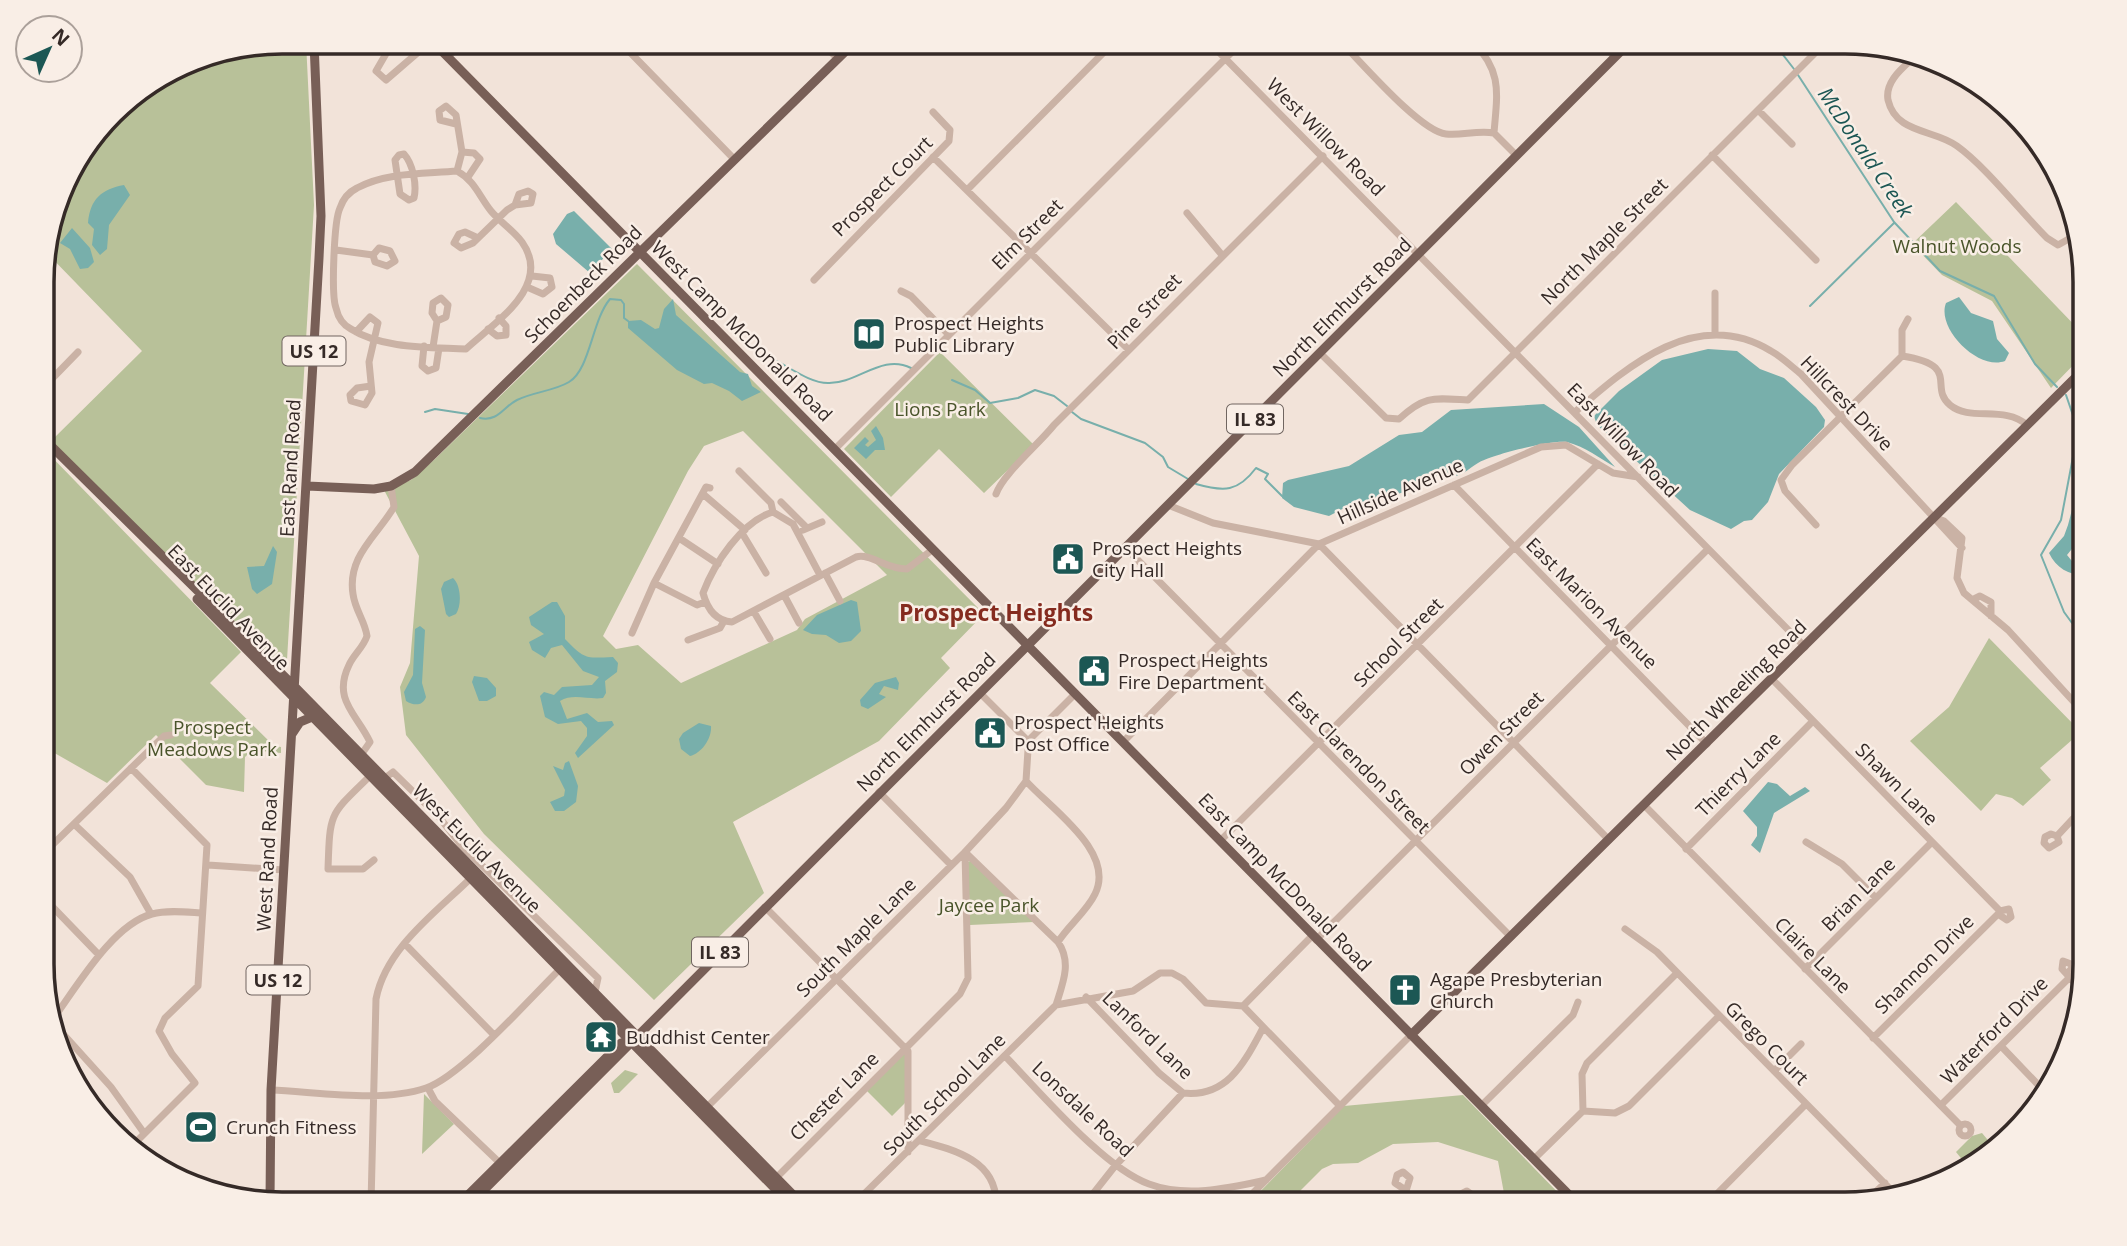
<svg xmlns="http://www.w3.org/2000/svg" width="2127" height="1246" viewBox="0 0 2127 1246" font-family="'Open Sans',sans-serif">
  <rect width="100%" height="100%" fill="#f2e3d9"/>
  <!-- green -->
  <path fill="#b8c199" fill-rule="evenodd" d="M282,42h24l8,163 -27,455 -10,4 -226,-223 91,-90 -98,-101 23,-75 56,-73 67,-42z
    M1956,202l128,133v19l-33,34 -59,-87 -50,-26 -30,-31z
    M637,264l347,350 -43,44 9,10 -71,73 -146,81 31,71 -110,107 -170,-166 -78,-99 -6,-48 10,-24 9,-107 -35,-66 27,-10 24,-21zM743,431l144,144 -82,44 -8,11 -116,53 -43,-38 -22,4 -13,-13 85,-165 16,-25z
    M940,352l94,93 -50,48 -45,-44 -48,48 -47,-48z
    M44,449l197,203 -31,31 64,63 7,1v6l-29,-3 -7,7 -1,35 -38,-7 -50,-50 -49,48 -63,-36z
    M1989,638l92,94 -41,36 11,12 -28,26 -11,-8 -16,-4 -15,17 -71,-70 39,-34z
    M972,860l62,62 -64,3 -2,-63z
    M902,1054h4l-1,49 -13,13 -26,-26z
    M625,1070l13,4 -19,19h-5l-3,-10z
    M424,1094l30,30 -32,30z
    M1463,1095l106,109h-63l-8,-43 -60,-19 -45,2 -35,19 -25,1 -11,5 -35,35h-39l96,-98z
    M1982,1133l10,12 -23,23 -13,-16 16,-16z"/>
  <!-- water -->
  <path fill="#78afab" d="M124,185l6,10 -21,30 -2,24 -7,6 -8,-10 2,-16 -6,-6c2,-24 14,-34 36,-38z
    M574,211l38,38 -22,24 -34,-29 -3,-10 14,-20z
    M72,228l18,20 4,14 -6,6 -8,1 -10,-20 -10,-6z
    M1959,297l12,16 22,8 4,18 12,14 -4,8c-27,10 -69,-33 -59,-58z
    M673,299l3,16 64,57 8,2 4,12 9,6 -19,9 -13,-10 -17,-8 -8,1 -27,-14 -49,-42v-7l13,-1 14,9 4,-1 5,-19z
    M1708,349l29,2 23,18 24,9 32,29 9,13 -1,7 -45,47 -11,28 -16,18 -8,1 -13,8 -41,-19 -93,-85 -3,-9 25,-25 43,-31z
    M1544,404l35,23 36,40c-16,-9 -29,-20 -48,-25 -13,-3 -77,13 -89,21 -14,9 -20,17 -39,12l-38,18 -51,12 -21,11 -35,-9 -12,-9 1,-15 5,-3 61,-14 50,-31 23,-3 29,-22z
    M876,426l7,12 2,12h-10l-9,9 -12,-11 11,-11 4,4 -4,4 3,2 8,-7 -5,-9z
    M2084,435v116l-9,-6 -8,10 9,11 8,-4v13c-15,0 -28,-7 -35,-22l15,-17 4,-11 12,-46z
    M273,546l4,6 -5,32 -15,10 -5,-5 -5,-22 17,-1z
    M453,578c8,7 9,27 3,36l-7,3 -3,-3 -5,-25 3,-7z
    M851,600l6,2 4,29 -10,10 -12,2 -13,-8 -14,-1 -9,-4 14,-15z
    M552,602h5l8,14v23c20,21 21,19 48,18l5,6 -1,9 -12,9 1,12 -3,5c-15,2 -30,-5 -43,3l7,18 20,-6 11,9 14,-1 2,4 -36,33 -3,-5 12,-17v-8l-6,-7 -23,3 -13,-7 -5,-21 4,-4 10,3 8,-8 30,-2 7,-8 -16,-6 -21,-26 -11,3 -6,10 -13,-8 -3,-8 15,-8 -13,-9 -2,-8z
    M420,626l5,4 -3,53 4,14c-3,9 -12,9 -20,4l-2,-9 9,-17 2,-46z
    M474,676l13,2 9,10v8l-9,5h-8l-7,-19z
    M896,677l3,6 -1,7 -14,-4 -5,8 7,3 -18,12 -7,-3 -1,-6 15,-17z
    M699,723l12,3c1,12 -9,27 -21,30l-9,-7 -2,-10 4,-6z
    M569,761l9,25 -2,16 -12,9h-9l-5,-9 14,-6 1,-6 -12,-24 10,4 2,-7z
    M1768,782l9,2 13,12 15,-9 5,4 -36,22 -14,40 -9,-8 6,-9v-9l-14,-16z"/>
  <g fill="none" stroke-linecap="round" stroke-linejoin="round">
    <!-- stream -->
    <path stroke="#78afab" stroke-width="2" d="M1773,42l21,27
      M1798,75l96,147 46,49 54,25 41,68 22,23
      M1810,306l84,-83
      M761,360l7,-3c18,7 40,26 60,26 29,1 54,-30 83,-15
      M952,380l23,10 15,13 28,-5 17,-8 19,6 13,10
      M2066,395l11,32 -1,14 -15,79 -20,35 23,57 8,11 12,1
      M425,412l10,-3 33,5
      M1072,412l9,7 64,24 18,14 5,10 20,12
      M480,418c18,4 23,-11 37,-18 16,-8 37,-9 52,-18 21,-12 23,-62 41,-83l11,1 3,4v14l4,3
      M1196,484c28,8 42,8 60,-16l12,6 -3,5 17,17"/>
    <!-- minor -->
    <path stroke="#cab2a5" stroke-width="7" d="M384,42l3,10 -11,19 10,9 44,-38
      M620,42l115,118
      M821,42l17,17
      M1209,42l596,605
      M1341,42c21,21 79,89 105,92 15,2 31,-4 48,-1
      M1473,42c30,30 24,52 21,91l22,22
      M1600,42l15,15
      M448,57l15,-15
      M1911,60c-11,10 -26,23 -23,40 8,34 46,29 69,46 28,20 64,66 90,92l11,7 16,-9
      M1758,110l34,34
      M456,124l-16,-4 -1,-9 7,-5 10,9 6,37 -5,19
      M462,152l12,1 6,6 -12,18
      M404,154c9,10 13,31 10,44l-5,2 -9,-6 -5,-34 4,-5z
      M1712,155l104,105
      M933,157l196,193
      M457,171c18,10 22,25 34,40 9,11 22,19 31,31 31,44 -27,80 -56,107 -35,-2 -84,0 -115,-20 -8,-4 -13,-12 -15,-21 -5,-13 -2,-88 4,-100 3,-9 9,-16 17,-20 29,-16 68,-14 100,-17z
      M967,190l147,-148
      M1187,213l35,42
      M478,238l-13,-6 -6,2 -5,9 7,5 12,-5 34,-33 8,-5 16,-2 2,-9 -5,-3 -9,3 -4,11
      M336,250l37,5 2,7 12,4 8,-5 -5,-10 -11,-3 -6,7
      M814,280l135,-139 1,-11 -17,-18
      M527,287l16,7 9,-7 -2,-9 -18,-2
      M901,291l10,5 38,39
      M1715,293v40
      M44,305l1,-1
      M488,329l9,7 9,-1v-9l-7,-8
      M356,332l14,-15 8,6 -9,39 3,31 -7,12 -14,-4 -1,-6 7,-7 14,-2
      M424,346l-2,20 6,5 8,-3 3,-20
      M433,347l4,-26 -5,-8 1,-10 8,-5 7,7 -2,12 -9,4
      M1321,354l65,64 13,1c26,-24 35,-21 69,-19l358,-358
      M1902,356c60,9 26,31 48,49 20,17 54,0 77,20
      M1902,356v-26l6,-11
      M44,387l34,-35
      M1575,412c54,-47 122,-106 196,-61 11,6 20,15 30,23l161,174
      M835,449l407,-407
      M739,471l32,32 2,9
      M1454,485l253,259
      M703,494l42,36
      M996,494c7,-20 42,-49 58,-69l269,-269
      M781,502l26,26
      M1168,505l45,18 106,21 222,-97 25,-2 47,28 25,4
      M1936,518l8,3 18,17 -5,40 7,15 44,37 76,83
      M1816,525l-31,-34 -4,-11 11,-15 110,-109
      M803,530l19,-8
      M742,533l24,40
      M679,538l39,26
      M1126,548l385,389
      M825,573l15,28
      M820,575l-27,-51 -20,-12c-31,9 -59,52 -70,81 4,15 12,28 29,29l124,-65c15,-4 29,12 51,12l25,-19
      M654,583l43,22 8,-3
      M784,595l15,28
      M1972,600l8,-4 11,6v14
      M754,612l16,27
      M632,633l22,-50 52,-96 4,1
      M688,640l32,-12 4,-7
      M1772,679l228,232 -2,3 9,6 4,-3 -2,-8 -9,2
      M980,693l48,48 47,-47
      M1123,742l196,-198 290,296
      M1028,750l-2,31c25,28 90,71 69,113 -8,17 -27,32 -37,48 14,20 5,41 -2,63
      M361,755l9,-13c-13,-28 -38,-42 -21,-77 5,-11 14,-17 18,-29 -2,-15 -12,-26 -14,-42 -6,-38 24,-58 41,-87l-3,-21
      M131,768l76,77 -9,141 -33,32 -6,13 13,23 23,29 -62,62
      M370,776c-41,40 -40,35 -42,93h35l11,-9
      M381,781l12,-9 46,45 23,29 136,132 -3,14
      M879,792l72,73
      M1644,805l316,320
      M2075,816l9,9
      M74,824l56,53 21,37
      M2051,834l6,2 2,6 -10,6 -5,-5 1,-6z
      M2057,836l27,-29
      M1220,841l378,-377
      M1806,842l36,22 34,34
      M1686,849l126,-127
      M965,852l93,90
      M44,853l120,-117 7,-1
      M208,865l76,5
      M44,898l55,57
      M765,907l143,144v101
      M1625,929l32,23 237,241
      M1316,940l392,-391
      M405,944l88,90
      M1805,969l127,-127
      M2067,974l5,-6 -1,-4 -8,-3 -1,8 19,21
      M1086,997l73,76 24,20c45,5 62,-32 80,-65
      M1243,1006l69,-70
      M53,1019c23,-31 60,-95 99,-105 15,-4 33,-2 48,-1
      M56,1026l55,61 33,46
      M1873,1038l125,-124
      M2001,1046l44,46
      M1005,1056c35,36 99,112 144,128 37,14 80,4 117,-4
      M1774,1071l27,-27
      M428,1088l7,13 68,65
      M271,1090c47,2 111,13 155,-2 36,-12 106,-92 136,-121
      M1482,1105l91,-90 5,-13
      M1941,1105l128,-127
      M704,1110l261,-258 41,-44 20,-27
      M1583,1111l-1,-37 5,-11 89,-89
      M1583,1111l32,2 14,-7 89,-89
      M1959 1130a6 6 0 1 1 12 0a6 6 0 1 1-12 0Z
      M921,1141c34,9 76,20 75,63
      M1534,1159l49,-48
      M773,1181l187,-187 8,-16 -3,-126
      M1334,1201l1,3
      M1865,1202l20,-19
      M371,1204l5,-205c10,-52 62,-88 98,-124
      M854,1204l202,-199 77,-14 27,-18h12l11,6 23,24 37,3 96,99
      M1085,1204l30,-38 68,-73
      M1242,1204l169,-169
      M1402,1204l8,-26 -7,-6 -6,3 -2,8 9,6
      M1459,1204l2,-10 6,-3 7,5 -2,8
      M1707,1204l99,-100"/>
    <!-- major -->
    <path stroke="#785f57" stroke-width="9" d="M433,42l1145,1162
      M44,439l250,247 508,518
      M307,486l67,3 17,-3 24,-14 440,-430
      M197,599l593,605
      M292,734l8,-12 12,-5
      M1411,1035l673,-666
      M270,1201l1,-111 48,-832 2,-42 -7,-174
      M459,1204l162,-161 10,-3
      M470,1204l1160,-1162"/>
  </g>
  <!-- icons -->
  <defs>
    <symbol id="library-square" viewBox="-11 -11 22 22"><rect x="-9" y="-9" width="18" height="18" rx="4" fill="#1c5754" stroke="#f9eee6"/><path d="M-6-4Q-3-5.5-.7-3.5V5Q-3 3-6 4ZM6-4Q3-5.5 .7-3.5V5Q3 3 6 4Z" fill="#fff"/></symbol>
    <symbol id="civic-square" viewBox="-11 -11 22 22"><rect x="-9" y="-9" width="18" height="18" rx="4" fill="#1c5754" stroke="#f9eee6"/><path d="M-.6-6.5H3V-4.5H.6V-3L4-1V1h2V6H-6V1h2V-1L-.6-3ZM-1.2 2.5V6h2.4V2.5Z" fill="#fff"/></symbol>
    <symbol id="church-square" viewBox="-11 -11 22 22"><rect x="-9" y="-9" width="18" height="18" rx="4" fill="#1c5754" stroke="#f9eee6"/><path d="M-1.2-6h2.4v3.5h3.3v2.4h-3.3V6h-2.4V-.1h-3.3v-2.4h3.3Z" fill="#fff"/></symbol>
    <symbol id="temple-square" viewBox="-11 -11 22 22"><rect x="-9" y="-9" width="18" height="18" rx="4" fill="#1c5754" stroke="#f9eee6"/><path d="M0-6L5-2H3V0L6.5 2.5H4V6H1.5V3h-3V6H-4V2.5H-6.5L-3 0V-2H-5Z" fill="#fff"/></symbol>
    <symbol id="stadium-square" viewBox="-11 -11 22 22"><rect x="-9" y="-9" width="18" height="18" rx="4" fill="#1c5754" stroke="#f9eee6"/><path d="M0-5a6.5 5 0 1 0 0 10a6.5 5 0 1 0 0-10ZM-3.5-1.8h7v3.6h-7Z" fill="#fff"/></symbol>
  </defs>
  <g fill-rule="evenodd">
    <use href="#library-square" x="850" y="315" width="38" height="38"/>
    <use href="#civic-square" x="1049" y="540" width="38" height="38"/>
    <use href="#civic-square" x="1075" y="652" width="38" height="38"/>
    <use href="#civic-square" x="971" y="714" width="38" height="38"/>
    <use href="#church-square" x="1386" y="971" width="38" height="38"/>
    <use href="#temple-square" x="582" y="1018" width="38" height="38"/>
    <use href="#stadium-square" x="182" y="1108" width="38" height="38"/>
  </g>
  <g text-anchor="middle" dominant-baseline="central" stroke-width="5" stroke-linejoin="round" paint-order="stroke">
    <!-- shield labels -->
    <g fill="#f9eee6" stroke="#706560" stroke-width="2">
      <rect x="282.5" y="336.5" width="63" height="29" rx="5"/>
      <rect x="1227" y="404.5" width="56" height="29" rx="5"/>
      <rect x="692" y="937.5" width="56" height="29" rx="5"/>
      <rect x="246.5" y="965.5" width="63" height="29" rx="5"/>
    </g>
    <g font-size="18" font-weight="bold" fill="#352a27">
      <text x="314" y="351">US 12</text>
      <text x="1255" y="419">IL 83</text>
      <text x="720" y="952">IL 83</text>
      <text x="278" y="980">US 12</text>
    </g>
    <!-- street labels -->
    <g font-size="19" fill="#352a27" stroke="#f9eee6">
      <text transform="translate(1326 137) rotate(45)">West Willow Road</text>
      <text transform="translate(882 186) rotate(-45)">Prospect Court</text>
      <text transform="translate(1027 234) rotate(-45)">Elm Street</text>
      <text transform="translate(1604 241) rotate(-45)">North Maple Street</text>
      <text transform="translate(583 284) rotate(-45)">Schoenbeck Road</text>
      <text transform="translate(1342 307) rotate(-45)">North Elmhurst Road</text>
      <text transform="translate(1144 311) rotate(-46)">Pine Street</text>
      <text transform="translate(742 331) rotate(45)">West Camp McDonald Road</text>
      <text transform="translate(1847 403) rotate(46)">Hillcrest Drive</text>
      <text transform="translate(1623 440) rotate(46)">East Willow Road</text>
      <text transform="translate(290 468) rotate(-87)">East Rand Road</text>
      <text transform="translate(1400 491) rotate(-24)">Hillside Avenue</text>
      <text transform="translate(1592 603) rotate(45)">East Marion Avenue</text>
      <text transform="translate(229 607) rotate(46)">East Euclid Avenue</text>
      <text transform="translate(1398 642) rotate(-45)">School Street</text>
      <text transform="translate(1736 690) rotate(-45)">North Wheeling Road</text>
      <text transform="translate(926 722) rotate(-45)">North Elmhurst Road</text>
      <text transform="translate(1501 733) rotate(-45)">Owen Street</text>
      <text transform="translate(1359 762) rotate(45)">East Clarendon Street</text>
      <text transform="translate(1738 774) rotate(-45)">Thierry Lane</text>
      <text transform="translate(1897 784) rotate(45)">Shawn Lane</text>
      <text transform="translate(477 848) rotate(45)">West Euclid Avenue</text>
      <text transform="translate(267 859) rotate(-87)">West Rand Road</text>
      <text transform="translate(1285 882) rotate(46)">East Camp McDonald Road</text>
      <text transform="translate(1858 894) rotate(-45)">Brian Lane</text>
      <text transform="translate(856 937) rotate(-45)">South Maple Lane</text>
      <text transform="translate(1813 955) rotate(45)">Claire Lane</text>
      <text transform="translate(1924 964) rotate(-45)">Shannon Drive</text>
      <text transform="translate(1994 1030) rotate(-45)">Waterford Drive</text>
      <text transform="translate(1148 1035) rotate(44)">Lanford Lane</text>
      <text transform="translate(1767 1043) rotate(45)">Grego Court</text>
      <text transform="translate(944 1094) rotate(-45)">South School Lane</text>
      <text transform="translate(834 1096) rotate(-45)">Chester Lane</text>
      <text transform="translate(1083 1109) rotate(43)">Lonsdale Road</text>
    </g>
    <!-- park labels -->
    <g font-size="19" fill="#49542a" stroke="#f9eee6">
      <text x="1957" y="246">Walnut Woods</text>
      <text x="940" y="409">Lions Park</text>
      <text x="212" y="727">Prospect<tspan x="212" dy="22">Meadows Park</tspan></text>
      <text x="989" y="905">Jaycee Park</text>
    </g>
    <!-- poi labels -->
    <g font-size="19" fill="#352a27" stroke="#f9eee6" text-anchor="start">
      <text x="894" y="323">Prospect Heights<tspan x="894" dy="22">Public Library</tspan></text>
      <text x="1092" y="548">Prospect Heights<tspan x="1092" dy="22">City Hall</tspan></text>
      <text x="1118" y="660">Prospect Heights<tspan x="1118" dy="22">Fire Department</tspan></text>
      <text x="1014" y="722">Prospect Heights<tspan x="1014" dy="22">Post Office</tspan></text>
      <text x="1430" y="979">Agape Presbyterian<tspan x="1430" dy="22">Church</tspan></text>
      <text x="626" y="1037">Buddhist Center</text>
      <text x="226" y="1127">Crunch Fitness</text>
    </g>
    <!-- water labels -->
    <g font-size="21" font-style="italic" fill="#1c5754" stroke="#f9eee6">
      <text transform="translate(1866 152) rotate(56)">McDonald Creek</text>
    </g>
    <!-- quarter labels -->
    <g font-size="23" font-weight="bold" fill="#852b1f" stroke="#f9eee6">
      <text x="996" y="612">Prospect Heights</text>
    </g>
  </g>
  <!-- crop -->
  <path d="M0 0H2127V1246H0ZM282 54H1845A228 228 0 0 1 2073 282V964A228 228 0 0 1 1845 1192H282A228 228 0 0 1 54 964V282A228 228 0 0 1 282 54Z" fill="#f9eee6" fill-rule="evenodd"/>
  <path fill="none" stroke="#352a27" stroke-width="3.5" d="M282 54H1845A228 228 0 0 1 2073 282V964A228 228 0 0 1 1845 1192H282A228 228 0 0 1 54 964V282A228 228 0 0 1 282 54Z"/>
  <!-- north arrow -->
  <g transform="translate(49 49) rotate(45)"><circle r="33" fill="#f9eee6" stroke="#aba09a" stroke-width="2"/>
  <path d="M0-5L12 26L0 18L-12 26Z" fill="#1c5754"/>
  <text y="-10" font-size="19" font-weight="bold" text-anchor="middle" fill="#352a27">N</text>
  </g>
</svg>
